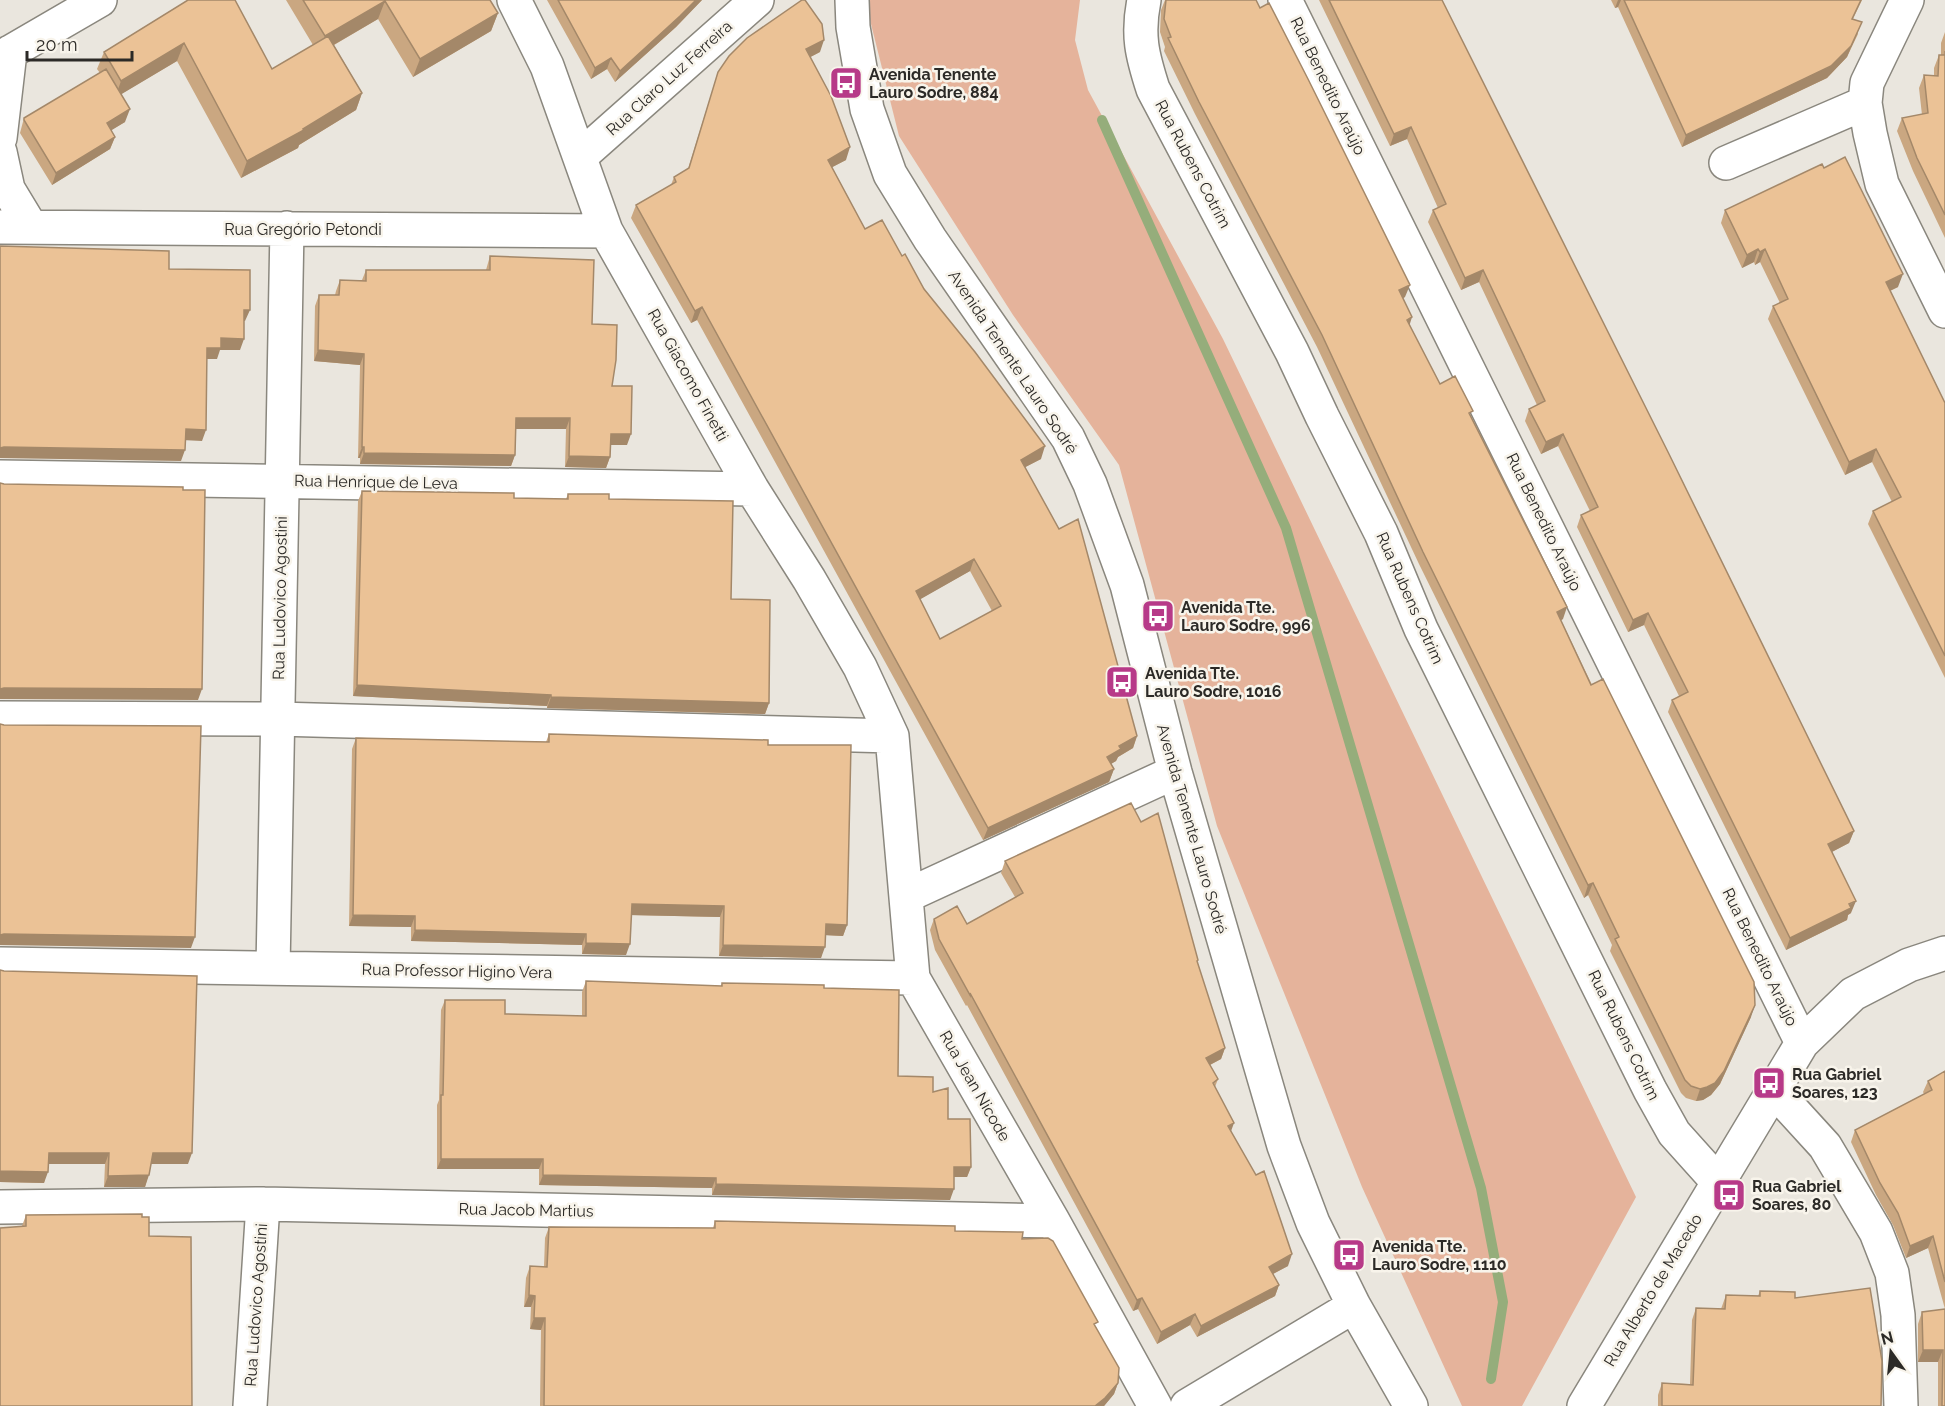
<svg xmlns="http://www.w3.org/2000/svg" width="1945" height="1406" viewBox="0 0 1945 1406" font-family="Raleway,sans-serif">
  <rect width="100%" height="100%" fill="#eae6de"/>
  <!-- green -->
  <path fill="#e5b39b" d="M865,0h215l-5,40 13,50 135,249 413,858 -114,209h-60l-100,-219 -145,-361 -98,-361 -106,-150 -114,-179z"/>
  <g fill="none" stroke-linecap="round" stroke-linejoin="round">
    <!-- stream -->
    <path stroke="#95ad7b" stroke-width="10" d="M1102,120l184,408 195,660 22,114 -12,77"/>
    <defs>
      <path id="minor" d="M514,0l33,66 59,165 146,258 57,90 51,88 32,69 21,242 140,243 102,185
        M852,0l1,27 14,82 23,65 40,65 138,199 22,46 37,101 48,187 109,374 29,77 41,83 57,100
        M1144,0c-7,35 -2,55 9,89l139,263 30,64 59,117 40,96 229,461 24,43 44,49
        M1285,0l517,1043
        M1907,0l-40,83 -2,20 5,30 12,51 63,127
        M0,58l100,-58
        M0,138l10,-86
        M0,152l8,37 23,38
        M581,156l176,-156
        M1726,163l139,-60
        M0,227l606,4
        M0,477l752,12
        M0,718l278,1 614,17
        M906,896l269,-124
        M0,964l913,14
        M273,968l14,-740
        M1773,1089l52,57 51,86 16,41 6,42 3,91
        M0,1207l263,-3 790,17
        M250,1406l13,-202
        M1187,1406l167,-100
        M1584,1406l218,-363 51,-49 56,-29 36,-12"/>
    </defs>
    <!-- minor casing -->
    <use href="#minor" stroke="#8a877e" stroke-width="36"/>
    <!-- minor -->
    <use href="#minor" stroke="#fff" stroke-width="33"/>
  </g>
  <!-- wall -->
  <path fill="#caa781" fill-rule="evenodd" d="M188,0l84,69 41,-24 -27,-45h204l8,13 -7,18 -78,46 -35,-58 -44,26 28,48 -6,17 -57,35 -1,3 -57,30 -64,-117 -56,33 4,28 -14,8 4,7 -5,12 -58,36 -32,-52 4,-15 76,-45 -3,-4 7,-17z
    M547,0h155l-26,27 -61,55 -8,-13 -16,10z
    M1165,0h91l149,297 -2,1 6,27 31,59 31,32 92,203 -2,1 190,397 -31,67 -9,11 -8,5 -7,1 -10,-3 -5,-5 -71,-142 2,-6 -24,-50 -4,3 -165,-334 -102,-217 -122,-233 -31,-63 1,-4 -5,-15 1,-22z
    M1319,0h123l412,831 -5,12 -17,9 19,61 -3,2 -1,5 -61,30 -118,-238 4,-12 7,-4 -35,-71 -16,7 -51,-105 4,-12 9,-4 -32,-65 -17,8 -16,-33 4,-12 8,-4 -58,-123 -18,8 -33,-68 5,-12 5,-2 -31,-69 -17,7z
    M1611,0h251l-9,19 5,15 -11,23 -20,21 -145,69 -64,-140 -3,1z
    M1945,32v206l-32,-67 -16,-40 5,-13 20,-3 -3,-27 5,-13 10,1v-8l5,-13h2v-12z
    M820,52l-10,5 36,103 -14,7 33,62 37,27 139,203 -16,8 112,269 -4,12 -15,9 -2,4 -5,3 3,5 -5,13 -126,58 -286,-520 -6,3 -60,-105 5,-13 35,-20 3,-8 14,-8 30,-97zM970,571l22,40 -52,28 -20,-40z
    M1725,210l173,77 -8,4 55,112v275l-77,-154 5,-13 19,-9 -20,-40 -27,13 -77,-156 5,-13 7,-3 -20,-41 -5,3 -1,-3 -12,6 -21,-45z
    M490,256l102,68 20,62 15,59h-16l-1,12 -4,11 -41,-1 1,-38h-50l-1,26 -4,11 -151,-2v-6h-2l2,-93 -46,-4 1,-55 4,-11h16l1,-4 4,-11h22l4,-10h120z
    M362,491l152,7 52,1 2,-5 41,5 122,100 38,104 -4,11 -218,-6v-2l-194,-10 5,-195z
    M549,734l219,11 79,180 -4,11 -17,-1 -5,23 -102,-2 1,-39 -89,-2 -5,40 -44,-1v-9l-171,-4v-14l-62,-1 3,-177 4,-11 190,4z
    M1005,861l193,99 -1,4 28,84 -4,11 -11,6 8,14 -3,8 16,44 57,135 -15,8 6,11 -4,11 -78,41 -7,-12 -33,19 -19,-35 -5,2 -166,-306 -1,1 -31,-56 -5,-20 4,-11 33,5 48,-27 -14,-24z
    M0,970l188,194h-37l-6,23h-41l1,-23h-57l-4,19 -44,-1z
    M586,981l135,5 1,-3 102,5 74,88 35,16 15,27 23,48 -4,10h-13l-4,23 -238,-5v-7l-173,-3v-16h-102v-64l2,-5 2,-90 4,-10 60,14 77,2v-24z
    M1945,1071v335h-7v-44h-20v-38l4,-12 23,-3 -17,-61 -22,10 -13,-33 -17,-30 -25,-53 4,-12 69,-36 -1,-2 5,-11z
    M26,1215l116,2 7,19 -127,-10z
    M715,1221l240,10 67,8 74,88 22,56 -4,11 -10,12h-564l1,-76 -11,-1 1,-22h-7l2,-29 4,-12 14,1 1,-29 4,-11 164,1z
    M1760,1291l35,7 86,108h-223v-11l4,-12 28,1 2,-64 4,-12 25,1 5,-14 32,1z"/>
  <!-- shaded-wall -->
  <path fill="#a48869" d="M696,0h6l-26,27 -61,55 5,-11z
    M1618,0h3l-3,7 -3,1z
    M385,1l-7,18 -60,35 7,-18z
    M498,13l-7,18 -78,46 7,-18z
    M1862,22l-15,35 -20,21 -145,69 4,-12z
    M824,40l-4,12 -19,10 5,-13z
    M184,43l-7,18 -62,37 6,-17z
    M611,58l-4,11 -16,10 4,-11z
    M362,93l-6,17 -57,35 -1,3 -57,30 6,-17 56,-32z
    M130,109l-5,13 -23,14 5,-13z
    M1411,127l-4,12 -17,7 4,-12z
    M115,137l-5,12 -58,36 4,-12z
    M850,147l-4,13 -23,12 5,-12z
    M1758,249l-4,13 -12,6 5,-13z
    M1765,249l-5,13 -5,3 5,-13z
    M1483,270l-4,12 -18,8 4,-12z
    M1903,274l-5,13 -17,8 5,-13z
    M1410,285l-5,12 -11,6 5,-13z
    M702,307l-5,13 -6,3 4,-12z
    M244,310h6l-5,11h-5z
    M1412,317l-4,13 -1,-10z
    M221,338l23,1 -4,11h-20l-3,9h-14l4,-11z
    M318,350l46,4 -4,11 -46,-4z
    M516,418h54l-4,11h-54z
    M186,429l20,1 -4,11 -20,-1z
    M611,434h20l-4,11h-20z
    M1563,434l-5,12 -17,8 5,-12z
    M1045,446l-4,13 -25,13 5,-12z
    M4,447l181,3 -4,11 -181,-3v-10z
    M362,447h2l-4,11h-2z
    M1876,449l-4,13 -27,13 4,-13z
    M364,453l151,2 -4,11 -151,-2z
    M569,456l41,1 -4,11 -41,-1z
    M974,559l-4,12 -58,33 4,-13z
    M1567,607l-4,12 -11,6 5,-13z
    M1648,613l-4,12 -16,7 5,-12z
    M357,685l194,10 -4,11 -194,-10z
    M4,688l198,1 -4,11 -198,-1v-10z
    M551,697l218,6 -4,11 -218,-6z
    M1137,736l-4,12 -15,9 -2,4 -14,8 5,-12 12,-11z
    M1114,769l-5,13 -126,58 5,-12z
    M1854,831l-5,12 -25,13 4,-12z
    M1593,883l-5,12 -4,3 4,-13z
    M1856,901l-5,12 -3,2 -1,5 -61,30 4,-12z
    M632,904l92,2 -4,11 -92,-2z
    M353,915l62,1 -4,11 -62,-1z
    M826,924l21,1 -4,11 -21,-1z
    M415,930l171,4 -4,11 -171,-4z
    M4,934l191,3 -4,11 -191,-3v-10z
    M586,943l44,1 -4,11 -44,-1z
    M723,945l102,2 -4,11 -102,-2z
    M1755,1005l-4,12 -31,67 -9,11 -8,5 -7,1 4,-12z
    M1225,1048l-4,11 -19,10 4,-11z
    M1234,1123l-4,11 -2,-8z
    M49,1153h60l-4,11h-60z
    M153,1153h39l-4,11h-39z
    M441,1159h102l-4,10h-102z
    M954,1167h17l-4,10h-17z
    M0,1171l48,1 -4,11 -44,-1z
    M149,1175l-4,12h-41l4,-11z
    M543,1175l173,3 -4,10 -173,-3z
    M716,1184l238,5 -4,11 -238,-5z
    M1933,1236l-5,12 -22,10 4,-12z
    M1292,1254l-4,12 -23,12 4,-11z
    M1279,1285l-4,11 -78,41 4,-11z
    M529,1295l6,1 -4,11h-7z
    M1142,1298l-4,11 -5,2 4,-11z
    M1195,1314l-5,11 -33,19 4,-12z
    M534,1318h11l-4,12 -11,-1z
    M1923,1350h20l-5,12h-20z
    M1118,1383l-4,11 -10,12h-9z"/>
  <!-- building -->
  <path fill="#ebc296" stroke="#a48869" stroke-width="1.5" fill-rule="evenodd" d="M188,0h47l37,69 56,-33 34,57 -59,36 1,1 -57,31 -63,-118 -63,38 -17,-29z
    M303,0h187l8,13 -78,46 -35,-58 -60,35z
    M558,0h138l-16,16 -60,55 -9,-13 -16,10z
    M802,0h3l17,24 2,16 -18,9 25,47 19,51 -22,13 37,69 17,-9 20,36 3,-2 19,35 51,63 70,94 -24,14 38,69 19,-10 59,217 -18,10 2,3 -14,8 7,12 -126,59 -286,-521 -7,4 -59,-106 40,-23 -2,-5 15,-9 29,-96 11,-16 18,-18zM974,559l27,47 -61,33 -24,-48z
    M1166,0h90l4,8 9,-5 39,76 102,206 -11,5 13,27 -5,3 33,64 15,-8 18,35 -4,2 98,194 -10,5 34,73 12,-6 151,303 1,23 -31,66 -9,12 -8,4 -7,2 -9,-3 -6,-6 -70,-141 4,-2 -26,-54 -5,2 -165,-333 -101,-217 -123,-233 -31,-64 3,-1 -7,-18z
    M1329,0h113l226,452 186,379 -26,13 28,57 -7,3 2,4 -61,30 -118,-238 16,-8 -40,-79 -15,7 -52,-105 17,-8 -35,-73 -17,8 -17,-33 16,-8 -62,-131 -18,8 -32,-68 13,-6 -35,-77 -17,7z
    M1624,0h237l-9,19 10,3 -11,24 -20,20 -145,69z
    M1945,51v164l-28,-57 -15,-40 26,-5 -4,-38 14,1 1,-21h6z
    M106,69l24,40 -23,14 8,14 -59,36 -32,-53v-2z
    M1845,157l58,117 -17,8 59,121v253l-72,-145 28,-14 -25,-48 -27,13 -76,-156 15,-7 -23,-50 -5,3 -2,-3 -11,6 -22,-45 97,-46 2,4z
    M0,246l169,5v18l81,1v40h-6v29l-23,-1v10h-14l-1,82 -20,-1 -1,21 -181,-3 -4,1z
    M490,256l104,4 -2,64 25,1 -1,35 -4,26h20l-1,48h-20l-1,23 -41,-1 1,-38h-54l-1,37 -151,-2v-6h-2l2,-93 -46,-4 1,-55h20l1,-15 26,1v-11h124z
    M0,483l4,1 179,3v3h22l-3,199 -198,-1 -4,1z
    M362,491l152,2v5l54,1v-5h41v5l124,2 -2,98 39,1 -1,103 -218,-6v-2l-194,-10z
    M0,724l4,1 197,1 -6,211 -191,-3 -4,1z
    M549,734l219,6v5h83l-4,180 -21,-1 -1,23 -102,-2 1,-39 -92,-2 -2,40 -44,-1v-9l-171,-4v-14l-62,-1 3,-177 193,4z
    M1131,803l10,19 17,-9 40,147 -1,1 28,87 -19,10 12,21 -5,4 21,40 -6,3 28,49 8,-4 28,83 -23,13 10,18 -78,41 -6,-12 -34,18 -19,-34 -5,2 -167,-307v2l-31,-56 -5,-20 23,-13 10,18 56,-31 -18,-32z
    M0,970l4,1 193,5 -5,177h-39l-4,22 -41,1 1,-23h-60l-1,19 -48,-1z
    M586,981l136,5v-3l102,2v3l75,2 -1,86 35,1v15l15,-4v31h22l1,48h-17v22l-238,-5v-6l-173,-3v-16h-102v-64h2l2,-95h60v14l81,2z
    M1945,1071v211l-12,-46 -23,10 -12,-33 -18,-30 -25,-53 77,-40 -4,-9z
    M142,1214v3h7v19l42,1 1,169h-192v-178l26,-2v-11z
    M715,1221l240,5v5l68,1 -1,7 26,-1 5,3 45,81 -4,2 25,44 -1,15 -13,15 -10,8h-551l1,-88h-11l1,-22 -6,-1 1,-29 17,1 2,-40 166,1z
    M1870,1288l12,73 -1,45h-219v-23l31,2 3,-77 29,1 1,-14 34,1v-5l35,1v6z
    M1945,1309v97h-3l1,-56h-20l-1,-38z"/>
  <!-- icons -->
  <defs>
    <symbol id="bus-square" viewBox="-11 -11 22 22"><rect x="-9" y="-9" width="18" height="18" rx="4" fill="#b73a88" stroke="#f8f4eb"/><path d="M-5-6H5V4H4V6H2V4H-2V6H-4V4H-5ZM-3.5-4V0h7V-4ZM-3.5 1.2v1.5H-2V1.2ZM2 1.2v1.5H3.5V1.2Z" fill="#fff"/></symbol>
  </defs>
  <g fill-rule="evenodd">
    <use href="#bus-square" x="827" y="64" width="38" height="38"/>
    <use href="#bus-square" x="1139" y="597" width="38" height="38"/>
    <use href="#bus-square" x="1103" y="663" width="38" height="38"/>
    <use href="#bus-square" x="1750" y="1064" width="38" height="38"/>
    <use href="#bus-square" x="1710" y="1176" width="38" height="38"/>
    <use href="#bus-square" x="1330" y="1236" width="38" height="38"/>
  </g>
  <g text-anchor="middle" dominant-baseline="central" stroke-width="5" stroke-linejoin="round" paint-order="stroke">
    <!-- poi labels -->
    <g font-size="16" font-weight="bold" fill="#2c2a27" stroke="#f8f4eb" text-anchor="start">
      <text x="869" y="74">Avenida Tenente<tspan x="869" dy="18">Lauro Sodre, 884</tspan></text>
      <text x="1181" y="607">Avenida Tte.<tspan x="1181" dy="18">Lauro Sodre, 996</tspan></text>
      <text x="1145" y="673">Avenida Tte.<tspan x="1145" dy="18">Lauro Sodre, 1016</tspan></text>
      <text x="1792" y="1074">Rua Gabriel<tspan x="1792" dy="18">Soares, 123</tspan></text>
      <text x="1752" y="1186">Rua Gabriel<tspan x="1752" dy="18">Soares, 80</tspan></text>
      <text x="1372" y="1246">Avenida Tte.<tspan x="1372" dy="18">Lauro Sodre, 1110</tspan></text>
    </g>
    <!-- street labels -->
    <g font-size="16" fill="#2c2a27" stroke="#f8f4eb">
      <text transform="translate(669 78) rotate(-42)">Rua Claro Luz Ferreira</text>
      <text transform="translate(1328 86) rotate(64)">Rua Benedito Araújo</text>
      <text transform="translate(1193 164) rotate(62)">Rua Rubens Cotrim</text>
      <text x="303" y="229">Rua Gregório Petondi</text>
      <text transform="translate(1013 362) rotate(56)">Avenida Tenente Lauro Sodré</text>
      <text transform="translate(688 375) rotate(61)">Rua Giacomo Finetti</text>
      <text transform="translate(376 482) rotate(1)">Rua Henrique de Leva</text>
      <text transform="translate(1544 522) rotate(64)">Rua Benedito Araújo</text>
      <text transform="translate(280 598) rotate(-89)">Rua Ludovico Agostini</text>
      <text transform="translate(1410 598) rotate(66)">Rua Rubens Cotrim</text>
      <text transform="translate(1192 829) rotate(74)">Avenida Tenente Lauro Sodré</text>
      <text transform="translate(1760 957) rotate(64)">Rua Benedito Araújo</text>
      <text transform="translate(457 971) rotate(1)">Rua Professor Higino Vera</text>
      <text transform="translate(1624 1035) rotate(64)">Rua Rubens Cotrim</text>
      <text transform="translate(975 1086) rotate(60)">Rua Jean Nicode</text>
      <text transform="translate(526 1210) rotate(1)">Rua Jacob Martius</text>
      <text transform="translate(1653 1290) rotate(-59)">Rua Alberto de Macedo</text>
      <text transform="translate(256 1305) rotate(-86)">Rua Ludovico Agostini</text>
    </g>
  </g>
  <!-- north arrow -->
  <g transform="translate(1891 1352) rotate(345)" stroke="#f8f4eb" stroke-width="4.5" paint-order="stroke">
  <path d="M0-4.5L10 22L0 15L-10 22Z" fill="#2c2a27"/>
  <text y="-9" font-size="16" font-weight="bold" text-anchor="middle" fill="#2c2a27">N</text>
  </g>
  <!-- scale -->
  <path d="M27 51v9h105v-9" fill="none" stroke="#2c2a27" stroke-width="3"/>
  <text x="36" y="51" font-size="18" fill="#2c2a27" stroke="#f8f4eb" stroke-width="4.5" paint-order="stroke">20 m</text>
</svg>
